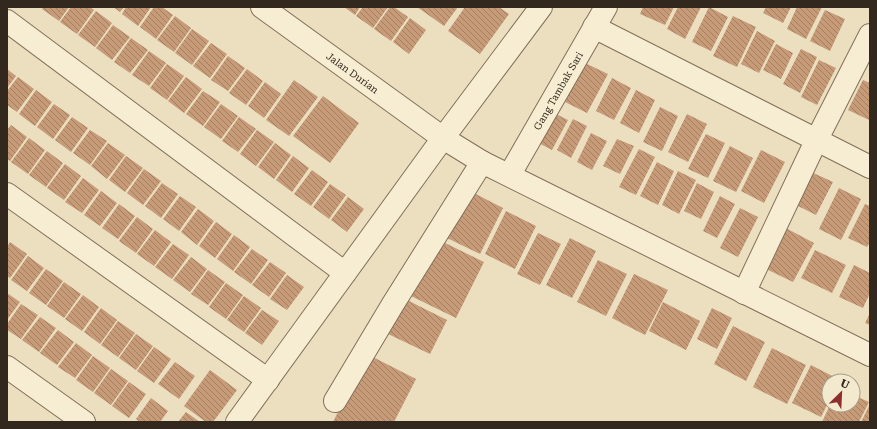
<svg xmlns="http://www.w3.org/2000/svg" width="877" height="429" viewBox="0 0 877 429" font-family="'Roboto Serif',serif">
  <defs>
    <pattern id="building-back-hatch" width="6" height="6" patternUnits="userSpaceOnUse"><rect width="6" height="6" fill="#c79b78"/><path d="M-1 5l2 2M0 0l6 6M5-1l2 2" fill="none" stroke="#a27e62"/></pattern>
  </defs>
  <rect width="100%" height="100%" fill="#ebdfc0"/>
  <!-- building -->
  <path fill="url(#building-back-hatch)" d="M43,7h26l-10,14 -17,-12z
    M71,7h19l4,3 -17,24 -17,-12z
    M113,7h11l-4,5z
    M126,7h25l-13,19 -16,-12z
    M154,7h8l11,8 -17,24 -16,-12z
    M344,7h16l-5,8z
    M363,7h25l-15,21 -17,-12z
    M390,7h4l14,10 -17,24 -17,-12z
    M417,7h41l-14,19z
    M465,7h34l10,7 -29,40 -32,-23z
    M643,7h31l-9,18 -25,-11z
    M678,7h23l-16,32 -18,-10z
    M709,7l19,10 -17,34 -19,-9z
    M766,7h25l-8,16 -20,-10z
    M797,7h25l-16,32 -19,-10z
    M825,10l20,9 -15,32 -20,-10z
    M96,11l16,12 -17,24 -17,-12z
    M175,16l16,12 -17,24 -17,-12z
    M733,16l23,11 -19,40 -24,-11z
    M410,18l16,12 -17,24 -16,-12z
    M113,25l17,12 -18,23 -16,-12z
    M192,29l17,12 -17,24 -17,-12z
    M757,31l18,10 -16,32 -18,-9z
    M131,38l17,12 -18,23 -16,-11z
    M211,43l16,11 -17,24 -17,-12z
    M776,44l17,9 -12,26 -18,-9z
    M801,49l16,8 -17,36 -17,-9z
    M149,51l17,12 -17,23 -17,-11z
    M228,56l17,12 -17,23 -17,-11z
    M819,60l17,8 -19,37 -16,-8z
    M585,63l23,11 -21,39 -22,-11z
    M167,64l17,12 -17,24 -17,-12z
    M7,69l9,7 -9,12z
    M247,69l16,12 -17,24 -17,-12z
    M18,77l16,12 -17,23 -10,-7v-14z
    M186,77l16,12 -18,24 -16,-12z
    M612,78l19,10 -17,32 -18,-9z
    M294,80l24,17 -29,39 -23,-16z
    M863,80l7,3 -1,37 -21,-10z
    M265,82l16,12 -17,24 -16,-12z
    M36,90l16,12 -17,24 -16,-12z
    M636,90l19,10 -16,33 -19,-10z
    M203,91l17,11 -17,24 -17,-12z
    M323,96l36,27 -29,40 -37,-27z
    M54,104l16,11 -17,24 -16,-12z
    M221,104l17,12 -17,23 -17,-12z
    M660,107l18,9 -16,35 -19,-9z
    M548,110l20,10 -16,30 -19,-10z
    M687,114l20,10 -19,38 -20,-10z
    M72,117l16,11 -17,24 -16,-12z
    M239,117l17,12 -18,23 -16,-11z
    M573,119l14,7 -16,32 -14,-8z
    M11,125l16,12 -17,24 -3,-2v-29z
    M90,130l17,11 -17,24 -17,-12z
    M257,130l17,12 -18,24 -16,-12z
    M591,133l16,8 -15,29 -15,-8z
    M706,134l19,9 -17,35 -20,-9z
    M29,138l16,12 -17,24 -17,-12z
    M617,139l17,7 -14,28 -17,-8z
    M108,143l17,12 -18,24 -16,-13z
    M275,143l16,12 -17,24 -16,-12z
    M730,146l23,12 -17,34 -23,-11z
    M639,149l16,8 -19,38 -17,-8z
    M761,150l24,12 -21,41 -23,-12z
    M47,151l16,12 -17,24 -17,-12z
    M126,156l17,12 -18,24 -16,-12z
    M293,156l16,12 -17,24 -16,-12z
    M657,162l17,9 -16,34 -18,-9z
    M65,164l16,12 -17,24 -17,-12z
    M144,169l17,12 -18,24 -16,-12z
    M312,170l16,12 -17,24 -17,-12z
    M678,171l18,9 -17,34 -17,-9z
    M809,171l24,11 -17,33 -24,-12z
    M83,178l16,12 -17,23 -17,-11z
    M162,183l16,11 -17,24 -16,-12z
    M697,183l17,9 -13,27 -17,-8z
    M330,184l16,11 -17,24 -16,-12z
    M839,188l22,11 -20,41 -22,-11z
    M101,191l16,12 -17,23 -16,-11z
    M470,191l33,17 -23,46 -33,-16z
    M180,196l16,11 -17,24 -16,-12z
    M720,196l15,8 -18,34 -14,-7z
    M348,197l16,12 -17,23 -16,-12z
    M119,204l16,12 -17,23 -16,-11z
    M865,204l5,2v36l-3,5 -19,-9z
    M740,208l18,9 -20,40 -18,-9z
    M198,209l16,12 -17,24 -16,-13z
    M506,211l30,15 -21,43 -30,-15z
    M137,217l16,12 -17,24 -17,-12z
    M216,222l16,12 -17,24 -16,-12z
    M782,226l32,17 -21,39 -31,-15z
    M155,230l16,12 -17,24 -17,-12z
    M538,233l23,11 -21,41 -23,-11z
    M234,235l16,12 -17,24 -16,-12z
    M570,238l26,13 -24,47 -26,-13z
    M439,240l45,22 -28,56 -45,-22z
    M10,242l17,12 -17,24 -3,-2v-29z
    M173,244l16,11 -17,24 -17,-12z
    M252,249l16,11 -17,24 -17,-12z
    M815,250l31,15 -14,28 -31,-15z
    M28,256l16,12 -17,23 -16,-11z
    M191,257l16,12 -17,23 -17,-12z
    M598,260l29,14 -21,42 -29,-14z
    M270,262l16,11 -17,24 -17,-12z
    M854,265l16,8v20l-7,15 -24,-11z
    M46,269l17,12 -17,24 -17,-12z
    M208,270l17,12 -17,23 -17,-11z
    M634,274l34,16 -23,45 -33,-17z
    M287,275l17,12 -17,23 -17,-11z
    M64,282l17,12 -17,24 -17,-12z
    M226,283l17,12 -17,24 -17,-12z
    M7,293l13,9 -13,18z
    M83,295l16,12 -17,24 -17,-12z
    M244,296l17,12 -17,24 -17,-12z
    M405,299l42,21 -17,34 -42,-20z
    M663,302l37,19 -14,29 -37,-19z
    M21,304l17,11 -17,24 -14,-9v-6z
    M101,308l16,12 -17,24 -16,-12z
    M712,308l20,10 -15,31 -20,-10z
    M262,310l17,11 -17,24 -17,-12z
    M870,313v12l-5,-2z
    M40,317l16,11 -17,24 -17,-12z
    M118,321l17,12 -17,24 -17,-12z
    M733,326l32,16 -19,39 -32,-17z
    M58,330l16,12 -17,23 -17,-12z
    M136,334l17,12 -17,24 -17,-12z
    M76,343l16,12 -17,23 -17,-11z
    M154,347l17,12 -17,24 -17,-12z
    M772,348l34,17 -19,39 -34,-17z
    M367,354l49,25 -22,43h-61z
    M93,356l17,12 -17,24 -17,-12z
    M175,362l20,14 -16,23 -21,-15z
    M811,365l29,15 -11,1v20l-8,16 -29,-14z
    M111,369l17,12 -17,24 -17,-12z
    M210,370l27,20 -24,32h-7l-22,-16z
    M129,382l17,12 -17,24 -17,-12z
    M853,395l16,7 -10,20h-37l8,-17h23z
    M151,398l17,13 -8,11h-20l-4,-3z
    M870,404v18h-9z
    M186,412l14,10h-22z"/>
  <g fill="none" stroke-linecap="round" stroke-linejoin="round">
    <defs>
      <g id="minor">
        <path id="s1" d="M262,7l181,131 39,24 388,193"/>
        <path d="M7,21l338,252"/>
        <path d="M594,27l276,140"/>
        <path id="s2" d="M510,174l96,-167"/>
        <path d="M7,194l261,186"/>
        <path d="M744,293l72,-152 54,-106"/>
        <path d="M7,367l77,55"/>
        <path d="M335,401l58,-97 89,-142"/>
        <path d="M237,422l206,-284 98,-131"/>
      </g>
    </defs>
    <!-- minor casing -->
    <use href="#minor" stroke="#837059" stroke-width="24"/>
    <!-- minor -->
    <use href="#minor" stroke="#f6edd2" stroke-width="22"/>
  </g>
  <g text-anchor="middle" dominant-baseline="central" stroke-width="4" stroke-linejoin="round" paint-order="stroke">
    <!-- street labels -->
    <g font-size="10" fill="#33281d" stroke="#f3e9cf">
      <text stroke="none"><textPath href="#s1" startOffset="112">Jalan Durian</textPath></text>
      <text stroke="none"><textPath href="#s2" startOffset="96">Gang Tambak Sari</textPath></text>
    </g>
  </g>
  <!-- border -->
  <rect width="877" height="429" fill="none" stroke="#33281d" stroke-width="16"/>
  <!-- north arrow -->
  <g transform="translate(841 393) rotate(24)"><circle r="19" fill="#f3e9cf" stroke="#a69c88"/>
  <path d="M0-3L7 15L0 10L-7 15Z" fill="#8e2f2d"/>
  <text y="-6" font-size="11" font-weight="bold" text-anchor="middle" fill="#33281d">U</text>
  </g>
</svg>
